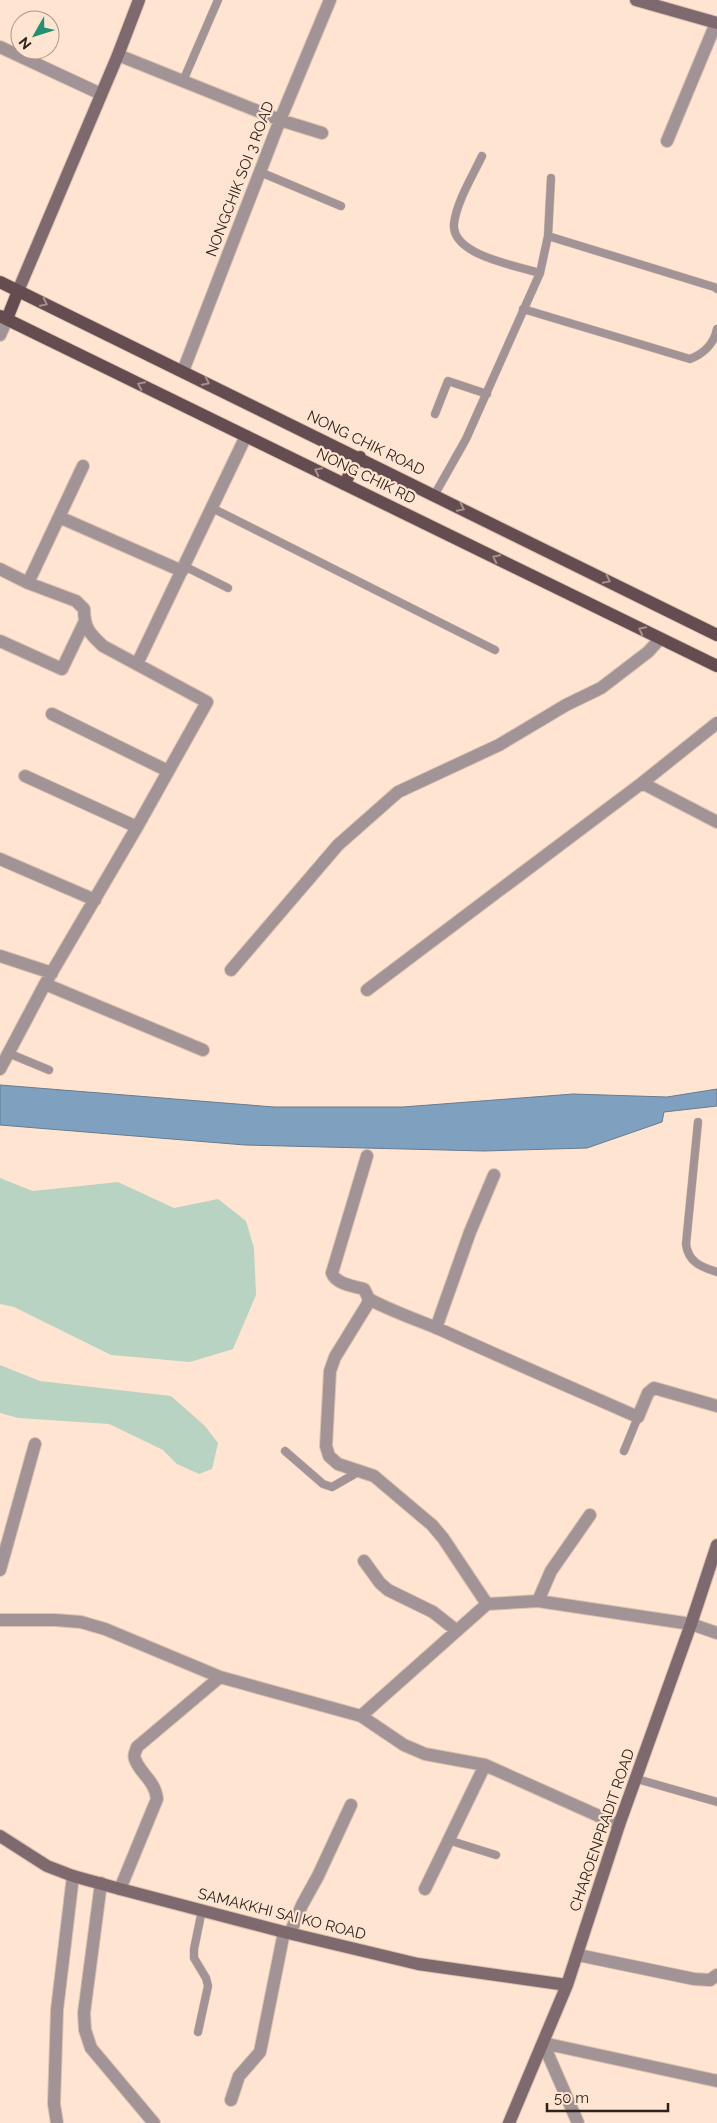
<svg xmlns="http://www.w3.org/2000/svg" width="717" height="2123" viewBox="0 0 717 2123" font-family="Raleway,sans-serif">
  <rect width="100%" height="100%" fill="#ffe5d1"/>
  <!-- green -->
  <path fill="#b9d3c2" d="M0,1178l33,13 85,-9 56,26 44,-9 28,22 8,27 2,47 -23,54 -43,13 -79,-7 -97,-48 -14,-3z
    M0,1365l40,16 131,15 34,30 13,17 -6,26 -13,5 -22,-10 -14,-14 -54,-26 -91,-6 -18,-5z"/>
  <!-- water -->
  <path fill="#7fa1bf" stroke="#667b8e" d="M0,1085l274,22h129l170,-13 94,3 50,-8v17l-53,6 -2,10 -75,26 -103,3 -239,-6 -245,-20z"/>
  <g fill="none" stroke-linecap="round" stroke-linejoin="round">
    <defs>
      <path id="lane" d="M183,81l35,-81
        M482,156c-9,19 -26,47 -28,68 -3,31 63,42 86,49
        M260,172l81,34
        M548,236l166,51 3,2
        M523,309l167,50c13,-5 24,-15 27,-30
        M435,414l13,-33 39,13
        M435,494l31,-55 74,-166 8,-37 3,-58
        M212,508l283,142
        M184,566l44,22
        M8,1053l41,17
        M698,1122l-12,122c2,18 15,23 31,28
        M285,1451l38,33 9,3 28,-16
        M624,1451l14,-34
        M637,1779l80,23
        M448,1840l48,15
        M198,2032l10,-46 -2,-8 -12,-20v-9l8,-39"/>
      <path id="street" d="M0,47l101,47
        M118,55l162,65 42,13
        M667,141l49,-118
        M0,335l7,-16
        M183,371l97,-251 50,-120
        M59,517l123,54
        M0,569l28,14 48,18 8,8c0,19 6,25 19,37l104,56 -70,125 -92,157 -45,85
        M28,583l55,-117
        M0,641l62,28 22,-46
        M137,664l109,-228
        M52,714l116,57
        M25,776l112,51
        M642,783l75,39
        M0,859l95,41
        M0,956l52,17
        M231,970l107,-125 60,-53 101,-47 67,-40 35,-17 47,-36 12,-13
        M45,984l158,66
        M367,990l275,-207 75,-60
        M367,1156l-35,117c4,11 21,13 32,16l5,10 -2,6 -32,52 -5,14 -4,75 3,10 9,8 36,12 58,49 11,13 44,66
        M369,1299c22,12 46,20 70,30 66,30 133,59 199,88l10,-24 6,-5 63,18
        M436,1328l34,-96 24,-57
        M364,1561l16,22 8,7 45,22 24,19
        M0,1570l35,-126
        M538,1601l13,-30 39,-56
        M0,1620h55l26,2 24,7 115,48 141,39 43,29 21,9 60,11 134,60
        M361,1716l126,-112 51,-3 153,23 26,9
        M101,1883l-17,130 1,17 6,18 63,75
        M120,1889l37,-90c-2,-19 -17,-25 -22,-40 -2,-4 1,-8 2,-12l83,-70
        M425,1889l60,-124
        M290,1933l12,-28 16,-29 33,-71
        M578,1955l116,24 16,1 7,-5
        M543,2043l174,38
        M543,2043l35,80
        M231,2100l8,-24 21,-24 24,-120
        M57,2123l-3,-19 3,-94 16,-134"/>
      <path id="secondary" d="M636,0l81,23
        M18,291l100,-236 21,-55
        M0,1836l47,30 26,10 47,13 164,43 134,32 149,21
        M509,2123l58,-138 52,-160 72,-201 26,-79"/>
      <path id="primary" d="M0,282l717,353
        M0,316l717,350
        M7,319l11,-28
        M344,484l16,-27"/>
    </defs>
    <!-- lane casing -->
    <use href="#lane" stroke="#d9c2b0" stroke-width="9"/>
    <!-- street casing -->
    <use href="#street" stroke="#d9c2b0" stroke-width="14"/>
    <!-- secondary casing -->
    <use href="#secondary" stroke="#d9c2b0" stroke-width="14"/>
    <!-- primary casing -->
    <use href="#primary" stroke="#d9c2b0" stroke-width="14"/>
    <!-- lane -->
    <use href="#lane" stroke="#a19396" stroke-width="8"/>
    <!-- street -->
    <use href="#street" stroke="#a19396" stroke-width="12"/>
    <!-- secondary -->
    <use href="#secondary" stroke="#7e696e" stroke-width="12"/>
    <!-- primary -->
    <use href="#primary" stroke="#644c51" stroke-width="12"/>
  </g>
  <!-- one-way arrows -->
  <defs><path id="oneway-chevron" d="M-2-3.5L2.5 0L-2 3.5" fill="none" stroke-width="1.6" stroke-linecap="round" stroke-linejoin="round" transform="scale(1.25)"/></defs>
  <g stroke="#aa918b">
    <use href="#oneway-chevron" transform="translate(44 303) rotate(26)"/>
    <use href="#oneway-chevron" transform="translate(206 382) rotate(26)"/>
    <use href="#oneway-chevron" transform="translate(141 385) rotate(-154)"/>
    <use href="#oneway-chevron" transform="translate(318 471) rotate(-154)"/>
    <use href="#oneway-chevron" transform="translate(461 508) rotate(26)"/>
    <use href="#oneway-chevron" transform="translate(496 558) rotate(-154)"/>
    <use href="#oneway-chevron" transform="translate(607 580) rotate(26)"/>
    <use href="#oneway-chevron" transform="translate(642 630) rotate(-154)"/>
  </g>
  <g text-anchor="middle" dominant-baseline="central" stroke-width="4.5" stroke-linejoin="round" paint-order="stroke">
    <!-- street labels -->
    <g font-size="15" fill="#2d231c" stroke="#ffe5d1">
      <text transform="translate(240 179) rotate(-69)">NONGCHIK SOI 3 ROAD</text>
      <text transform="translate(366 443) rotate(26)">NONG CHIK ROAD</text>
      <text transform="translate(366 476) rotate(26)">NONG CHIK RD</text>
      <text transform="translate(602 1830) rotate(-71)">CHAROENPRADIT ROAD</text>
      <text transform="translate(282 1914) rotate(14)">SAMAKKHI SAI KO ROAD</text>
    </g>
  </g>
  <!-- north arrow -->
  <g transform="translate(35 35) rotate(231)"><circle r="24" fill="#ffe5d1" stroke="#ab9789"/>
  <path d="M0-4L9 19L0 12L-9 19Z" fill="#239171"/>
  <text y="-8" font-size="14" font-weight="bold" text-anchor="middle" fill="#2d231c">N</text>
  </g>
  <!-- scale -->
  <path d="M547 2103v8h121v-8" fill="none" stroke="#2d231c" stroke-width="2.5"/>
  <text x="554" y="2103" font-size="15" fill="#2d231c" stroke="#ffe5d1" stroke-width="4" paint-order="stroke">50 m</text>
</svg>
